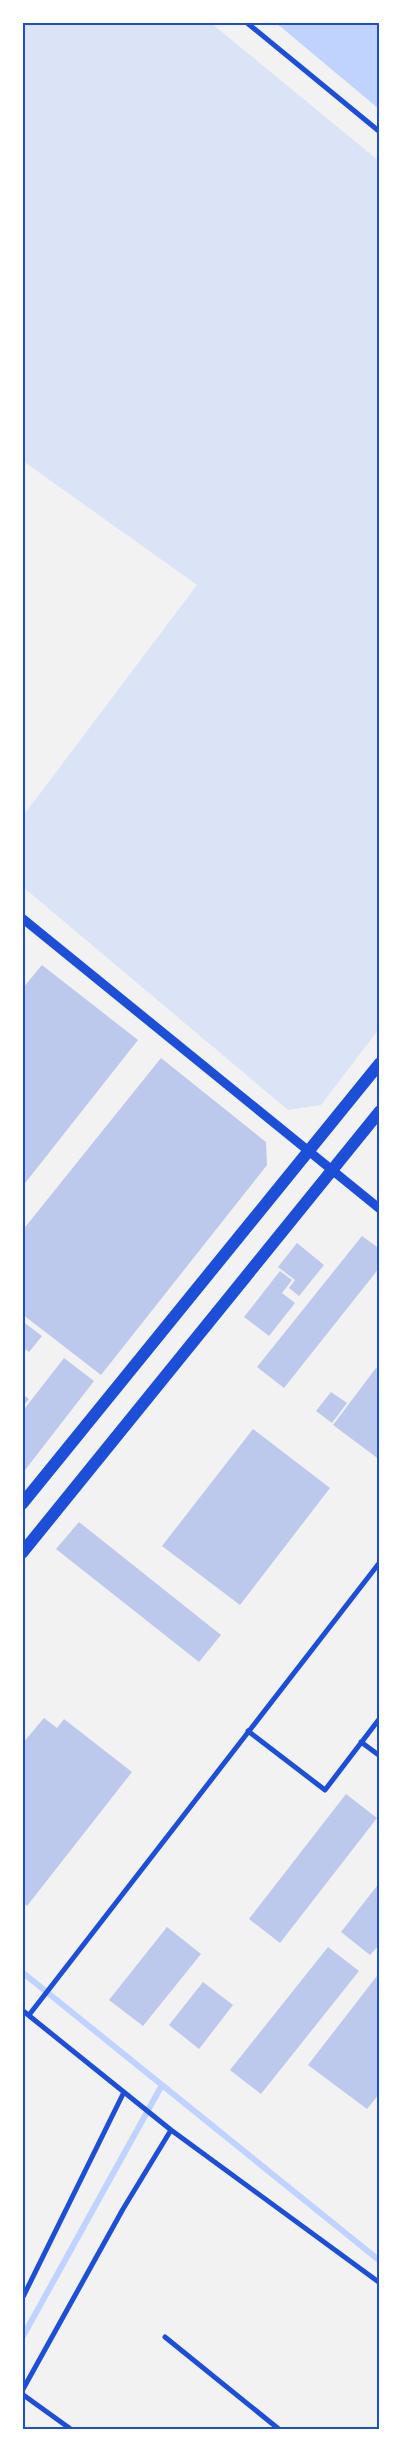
<svg xmlns="http://www.w3.org/2000/svg" width="402" height="2452" viewBox="0 0 402 2452" font-family="'DM Sans',sans-serif">
  <rect width="100%" height="100%" fill="#f2f2f2"/>
  <!-- green -->
  <path fill="#dbe4f7" d="M23,22l188,1 168,138v868l-58,76 -33,5 -265,-223v-71l174,-231 -174,-124z"/>
  <!-- water -->
  <path fill="#bfd3fe" d="M275,23h104v86l-98,-82z"/>
  <g fill="none" stroke-linecap="round" stroke-linejoin="round">
    <!-- stream -->
    <path stroke="#bfd3fe" stroke-width="6" d="M22,1972l358,289
      M22,2338l140,-253"/>
  </g>
  <!-- building -->
  <path fill="#bdc9ec" d="M42,965l96,75 -116,147v-198z
    M161,1058l105,84 1,23 -166,210 -79,-61v-83z
    M362,1236l18,13v18l-96,121 -27,-21z
    M297,1243l27,22 -25,31 -10,-8 6,-8 -17,-13z
    M280,1271l12,9 -10,13 13,10 -26,33 -25,-19z
    M22,1321l20,15 -13,16 -7,-5z
    M64,1358l30,23 -72,93v-62z
    M376,1368l4,3v89l-47,-35z
    M331,1392l16,11 -15,20 -16,-12z
    M22,1394l7,5 -7,8z
    M253,1429l77,59 -90,117 -78,-59z
    M79,1522l142,113 -22,27 -143,-113z
    M44,1718l13,10 7,-9 68,53 -105,134 -5,-4v-158z
    M346,1794l31,24 -97,125 -31,-24z
    M380,1882v62l-10,11 -29,-23z
    M167,1927l34,27 -58,72 -34,-26z
    M328,1947l31,24 -98,123 -31,-24z
    M380,1972v121l-13,16 -59,-44z
    M203,1982l30,23 -34,44 -30,-24z"/>
  <g fill="none" stroke-linecap="round" stroke-linejoin="round">
    <!-- minor -->
    <path stroke="#1d4ed8" stroke-width="5" d="M246,22l134,110
      M248,1731l77,59 55,-72
      M361,1742l19,14
      M22,2010l149,120 209,153
      M29,2015l351,-453
      M22,2299l102,-207
      M165,2337l115,93
      M22,2391l101,-182 48,-79
      M22,2394l50,36"/>
    <!-- tertiary -->
    <path stroke="#1d4ed8" stroke-width="9" d="M22,918l358,291"/>
    <!-- primary -->
    <path stroke="#1d4ed8" stroke-width="12" d="M22,1504l358,-441
      M22,1553l358,-442"/>
  </g>
  <!-- border -->
  <rect width="402" height="2452" fill="none" stroke="#ffffff" stroke-width="48"/>
  <rect x="24" y="24" width="354" height="2404" fill="none" stroke="#1d4ed8" stroke-width="2"/>
</svg>
